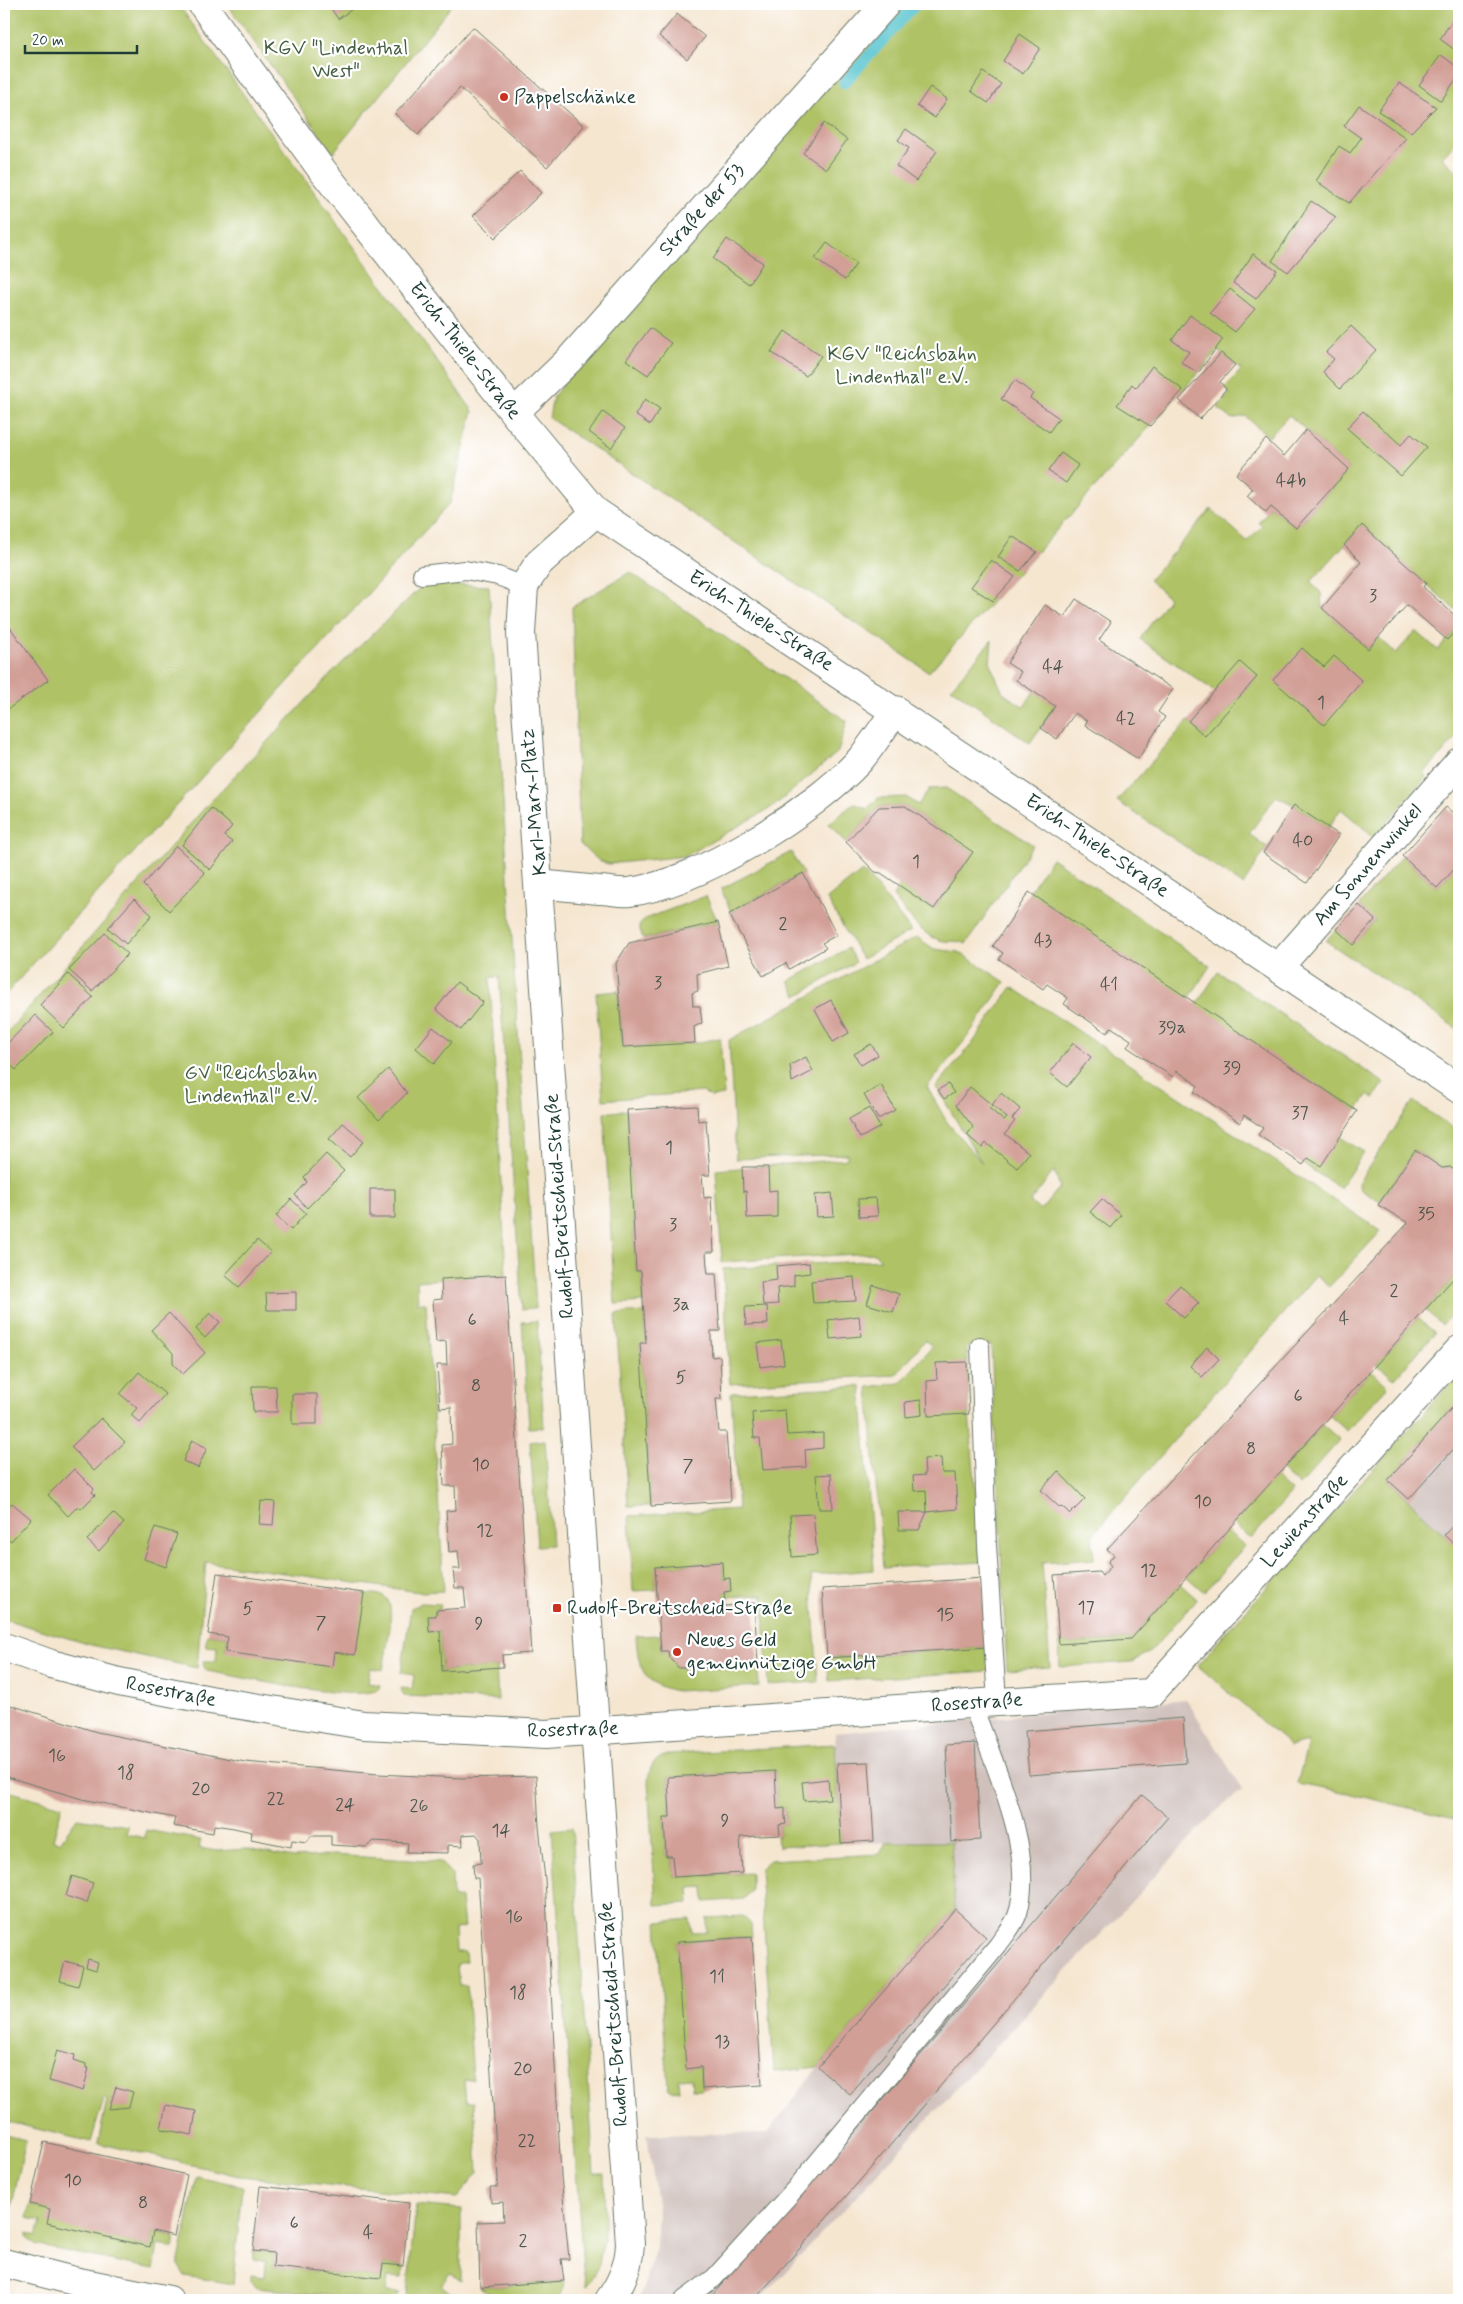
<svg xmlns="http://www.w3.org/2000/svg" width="1463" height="2304" viewBox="0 0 1463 2304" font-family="Mynerve,sans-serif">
  <rect width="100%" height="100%" fill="#fff"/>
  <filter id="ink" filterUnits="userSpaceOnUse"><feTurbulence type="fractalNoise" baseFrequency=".02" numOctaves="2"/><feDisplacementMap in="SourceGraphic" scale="10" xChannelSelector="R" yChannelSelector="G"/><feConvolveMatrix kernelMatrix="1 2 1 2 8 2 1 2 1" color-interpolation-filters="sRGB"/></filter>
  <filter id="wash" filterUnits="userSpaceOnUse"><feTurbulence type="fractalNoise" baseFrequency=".0096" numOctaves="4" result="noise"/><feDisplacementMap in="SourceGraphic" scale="20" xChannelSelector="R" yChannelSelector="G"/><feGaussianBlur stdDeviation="1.12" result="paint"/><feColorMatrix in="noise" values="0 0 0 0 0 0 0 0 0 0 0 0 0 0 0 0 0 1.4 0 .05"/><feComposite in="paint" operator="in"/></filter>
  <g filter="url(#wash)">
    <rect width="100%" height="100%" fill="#f5e6d0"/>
    <!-- industrial -->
    <path fill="#cfc0bb" d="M1459,1400v149l-71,-69z
      M1186,1699l57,91 -25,19 -459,491h-120l17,-53 2,-36 -11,-76 121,-2 50,-66 137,-158 -4,-67 -110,1 -6,-110z"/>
    <!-- green -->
    <path fill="#afc265" stroke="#67804c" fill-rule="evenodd" d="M4,4h174l295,407 -23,92 -446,493z
      M227,4h226l-120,149z
      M901,4h558v135l-17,19 17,15v432l-4,5 -93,-85 -51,57 10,11 1,15 46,41 10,-12 18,16 20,-22 22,19 21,-23v108l-35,38 2,4 -52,60 -33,-28 -13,19 -34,-23 -18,-9 -27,38 18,13 -24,38 -126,-84 71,-80 17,15 52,-59 -43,14 -74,-52 29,-41 -20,-18 62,-71 36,32 15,-15 -4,-3 13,-16 25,21 53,-59 -60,-54 -20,22 -24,-21 -13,3 -14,-11 12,-15 -5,-5 16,-18 -23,-19 -289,321 -380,-254 4,-21 29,-36z
      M630,572l217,149 -9,31 -64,54 -88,50 -78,8 -10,-4 -18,-16 -8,-237z
      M425,583l64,3 47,722 -14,2 -23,-334 -9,2 16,297 -89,6 1,22h8l18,288 -25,1 -213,-30 -9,106 -106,-23 -87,-26v-583l205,-233 126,-133z
      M992,640l-2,24 13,29 21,14 10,-16 21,15 -25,37 -79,-55z
      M946,788l87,57 -67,99c-9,-5 -18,-1 -27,-4 -21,-7 -33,-28 -46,-44l7,-11 34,24 39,-57 -68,-46 -26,1 -33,35 -17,-18 25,-21 13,6 11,-11 28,-1 12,8 11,-16z
      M791,852l12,21 -72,39 -10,-23z
      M1402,856l35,32 22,-24v166l-133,-89 10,-12 17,15 22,-23 -16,-16z
      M1052,858l158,108 -22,34 -159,-108z
      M862,871l15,16 34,44 -49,28 -35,-60z
      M706,896l12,26 -75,17 -4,-13 6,-7z
      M917,937l17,12 25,3 46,30 -40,58 -38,47 20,35 35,41 -46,-76 36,-43 40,-57 369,244 -52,56 -13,-12 -224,261 2,23 -52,4 8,104 -43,3 -16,-325 -24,2 2,67 13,148 -99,6 -15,-181 32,-4 32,-36 -7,-7 -29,35 -166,9 -7,-115 158,-9 -7,-7 -152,9 -6,-92 131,-11v-5l-111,5 -7,-119zM1054,1171l6,16 -19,23 -11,-8z
      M848,948l8,14 -59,34 -8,-15z
      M1218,972l166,111 -10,15 -6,-4 -11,17 -161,-106z
      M618,991l5,56 72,-4 25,-5 4,57 -13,2 -8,-5 -100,8 -7,-107z
      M1413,1101l46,31v41l-9,-6 -8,1 -27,-18 -35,52 -20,-13 -2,-6z
      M627,1110l9,161h5l2,31 -28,2 -11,-191z
      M1340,1137l24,15 -24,36 -37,-24 5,-6z
      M1459,1272v34l-17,19 -17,-15z
      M644,1312l2,31 -6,1 11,162h-23l-12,-192z
      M1418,1318l17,15 -41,46 -17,-15z
      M537,1321l7,106 -15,1 -7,-106z
      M1371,1371l17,15 -41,45 -17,-15z
      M1459,1374v26l-71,80 71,69v271l-111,-27 -51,-9 11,-42 -18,4 -93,-81z
      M861,1386l13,184 -63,5 7,107 -50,3 -5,-90 -39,2v-5l7,-1 -1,-12h-7l-1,-17 -66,5v23l-23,1 -4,-75 109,-7 -7,-116z
      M1323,1425l17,15 -41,46 -17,-16z
      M545,1440l7,105 -15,1 -7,-104z
      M1275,1477l17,15 -41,47 -17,-15z
      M1227,1531l18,15 -41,46 -17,-15z
      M1180,1584l17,15 -46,52 -19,11 -72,5 -1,-23 72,-5z
      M364,1593c7,1 17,0 23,6 9,11 -2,56 -4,71l-13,-2 -2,15 12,2 -1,4c-20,15 -142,-13 -172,-18l-3,-4 -1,-6h13l1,-14 -12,-1 3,-12 20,3 -3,14 109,1z
      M421,1603l19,1 1,5 -5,1v6l-8,1 1,15 11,-1 2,40 54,-4 2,33 -94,-4 -4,-8 12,1 2,-14 -13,-2 10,-65z
      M660,1635l1,16h7l1,7 10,10 28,-1v2l51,-5 1,22 -82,5c-34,-6 -39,-23 -41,-55z
      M988,1647l2,24 -161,10 -2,-23z
      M835,1744l6,99 -63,4 -1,-12h3l-1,-10 7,-1 -1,-16 -8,1 -2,-38 -107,6 2,40h-6l2,39h6l2,21 77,-4v18l-7,8 -39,3 -1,-15 -15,1 1,15 -34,2 -8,-122c1,-16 5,-24 22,-29z
      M4,1790l58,16 -9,34 7,2 17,-24 51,8 -1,8 18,4 1,-8 55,10 -2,8 18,3 29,-2 48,9 39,-3 108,7 11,13 1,23h8l3,30 -9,1 1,23h9l1,10 -9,2 2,22h8l6,93 -9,1 2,22h8l4,70 -21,26 -218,-22 -141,-33 9,-43 -3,-2 -13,44 -87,-21z
      M572,1828l22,345h10l1,53 -6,39 -13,22 -3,-19 -31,-438z
      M886,1842h65l4,67 -137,158 -44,5 -14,-203 10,-9 110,-6z
      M743,1916l8,8 1,13 -75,5 10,126 14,-1 1,22h-10l-1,-11 -13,1 1,11 -7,1 -4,-3 -11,-166 33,-3 2,14 15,-1v-14z
      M4,2135l22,5 -19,88 -3,2z
      M197,2176l45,10 -9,98 -48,-8 -7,-11z
      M30,2204l20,5 48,25 52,13 3,-16 21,5v12l-16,-3 -4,24 -119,-24 -8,-7v-5l10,3 4,-15 -14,-3z
      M416,2205l45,4v72l-11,-8 -9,12 11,9 -5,6h-34l-6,-5z
      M253,2251l21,2 -1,14 108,11 2,-14 20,2 -1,12 -14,-1 -2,15 14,1 -8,7h-18l-117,-12 -6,-6v-7l14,2 1,-15 -13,-3z
      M564,2281c-1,7 -2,15 -9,19h-58l-17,-13z"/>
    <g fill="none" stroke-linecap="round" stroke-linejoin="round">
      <!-- stream -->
      <path stroke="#58c5d0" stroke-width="11" d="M844,83l72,-79"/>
    </g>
    <g id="blocks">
      <!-- building -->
      <path fill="#d29f96" d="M328,4h31l-21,15z
        M1459,10v43l-19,-14z
        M677,14l28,23 -18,22 -28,-23z
        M473,27l111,99 -37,41 -87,-79 -42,47 -23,-21z
        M1020,34l20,14 -17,26 -20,-13z
        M1441,55l18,13v7l-18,26 -22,-16z
        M983,72l18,12 -13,19 -17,-12z
        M1399,83l37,24 -25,25 -33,-21z
        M930,87l17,12 -12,19 -18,-12z
        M1359,105l47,33 -57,65 -33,-22 23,-35 11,7 11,-15 -17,-12z
        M824,123l23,17 -21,29 -23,-16z
        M906,129l31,22 -21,30 -20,-15 13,-18 -11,-8z
        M520,171l21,22 -46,45 -22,-22z
        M1311,201l25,16 -48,55 -16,-11z
        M727,239l36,24 -14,21 -36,-25z
        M827,243l29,21 -11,16 -30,-21z
        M1253,254l24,16 -21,29 -23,-16z
        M1230,289l25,20 -20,23 -25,-19z
        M1190,315l33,24 -25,34 -17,-11 8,-10 -17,-12z
        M1351,326l25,24 -36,39 -17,-17 11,-13 -8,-7z
        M650,328l21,15 -23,32 -22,-15z
        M785,331l36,25 -15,20 -35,-24z
        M1221,353l14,12 -15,17 6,7 -26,30 -21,-19z
        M1152,366l31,24 -33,36 -33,-21 15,-21 4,4z
        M1015,380l18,14 -3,4 29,20 -10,14 -48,-33z
        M645,399l15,10 -10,16 -15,-10z
        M1363,411l38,34 10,-11 16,13 -26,29 -54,-48z
        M603,412l22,16 -14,20 -22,-16z
        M1306,430l43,39 -53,59 -25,-21 -5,6 -19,-17 6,-7 -17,-15 30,-35 18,17z
        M1061,453l17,12 -12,18 -18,-12z
        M1362,525l64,58 -3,4 36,32v8l-12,13 -40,-35 -39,44 -46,-41 39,-46 -17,-17z
        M1012,536l25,16 -17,19 -22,-14z
        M991,560l24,17 -22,24 -22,-14z
        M1076,599l35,23 -12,18 74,49 -15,23 7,5 -27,42 -53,-34 2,-4 -12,-8 -18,26 -16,-11 14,-22 -39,-26 5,-8 -14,-9 38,-58 19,12z
        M9,626l39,54 -44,32v-81z
        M1302,648l22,19 10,-11 28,25 -38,44 -51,-45z
        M1240,662l17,15 -52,59 -17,-15z
        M1294,805l45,30 -32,48 -44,-30z
        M905,806l68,46 -39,57 -53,-36 -6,-1 -29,-30 33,-35z
        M1446,807l13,11v46l-22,24 -35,-32z
        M211,808l21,18 -8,10 8,6 -22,28 -28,-25z
        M176,846l29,27 -36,38 -26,-26z
        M803,873l34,62 -15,8 4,5 -37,21 -3,-6 -23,13 -34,-62z
        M1029,892l328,219 -36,55 -13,-8 -5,7 -45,-30 5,-7 -19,-13 -4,8 -46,-31 4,-6 -13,-10 -8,-5 -4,6 -46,-30 4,-7 -9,-6 -11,-7 -4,6 -43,-29 4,-6 -21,-14 -4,5 -44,-30 4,-6 -10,-7z
        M134,899l18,16 -26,29 -18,-16z
        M1359,905l16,15 -22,25 -17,-16z
        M718,922l10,44 -31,8 1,17 -6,2 1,13h7l2,17 -8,4 1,16 -72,4 -7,-84 13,-20z
        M105,933l23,21 -36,37 -23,-21z
        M68,974l25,23 -29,31 -24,-23z
        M457,982l26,20 -22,28 -25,-21z
        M831,1000l18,33 -16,9 -18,-33z
        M35,1015l18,17 -37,38 -12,-11v-12z
        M433,1027l19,15 -18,22 -18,-16z
        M1073,1043l18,14 -24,30 -17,-14z
        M871,1044l7,11 -17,10 -7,-11z
        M806,1057l7,14 -21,11 -2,-17z
        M388,1069l19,24 -28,27 -21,-22z
        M948,1084l6,9 -10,6 -6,-9z
        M881,1085l14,25 -17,9 -14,-24z
        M970,1087l22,18 -3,3 15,13 3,-3 -15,-13 9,-12 19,16 -8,10 3,2 -10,13 24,19 -12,15 -31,-25 -4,5 -15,-13 6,-8 -17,-22z
        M697,1106l1,15 8,-1 4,55h-8l1,11 1,12 7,-1 3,55h-8l1,15 1,7h8l4,57h-9v8l1,18 8,-1 2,43h-6l3,33h7l5,69 -80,5 -11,-163h6l-5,-72h-5l-9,-161z
        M869,1108l11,19 -20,11 -11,-19z
        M343,1123l21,18 -14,16 -21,-18z
        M1415,1150l27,18 8,-1 9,6v99l-328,367 -72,5 -5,-69 45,-3 3,4 9,-10 -3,-4 6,-7 -7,-6 301,-326 -30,-18z
        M326,1154l18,17 -37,37 -12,-13 12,-13 -3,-5z
        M742,1167h26l1,24 8,-1v27l-30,1 -1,-27 -3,1z
        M370,1189h25v29h-25z
        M832,1193l2,23 -17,1 -2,-22z
        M876,1198l2,18 -19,1 -1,-18z
        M291,1199l15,14 -15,17 -15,-14z
        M1102,1199l19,16 -11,13 -20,-16z
        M257,1240l14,12 -32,35 -14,-12z
        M809,1263l1,10 -16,2v11l-17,2 1,16 -15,1 -2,-23 16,-2 -1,-14z
        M506,1275l25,378 -29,2 1,12 -61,4 -2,-40 -11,1 -1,-16h8v-6l30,-2 -2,-20h-9l-2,-19h7l-2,-18 -9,1 -3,-41 10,-1 -1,-24h-11l-2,-41 10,-1 -1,-37 -11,1 -3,-43h10l-1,-24 -10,1 -3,-42 9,-1 -1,-20z
        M854,1277l2,24 -43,2 -2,-22z
        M873,1285l26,9 -6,18 -26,-8z
        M1180,1285l19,18 -15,15 -19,-17z
        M296,1292v18h-29l-1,-17z
        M767,1306l1,18 -22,1 -1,-18z
        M169,1313l36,40 -22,21 -10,-10v-11l-22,-23z
        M210,1313l10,9 -15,16 -9,-9z
        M859,1316l2,20 -31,3 -2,-19z
        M781,1340l3,24 -24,3 -3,-24z
        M1207,1347l12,12 -17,18 -12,-11z
        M967,1362l2,52 -41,2 -1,-35 10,-1 -1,-17z
        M139,1372l26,22 -25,29 -9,-8 6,-7 -17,-14z
        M252,1386h24l1,26h-24z
        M292,1394h25v30h-25z
        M921,1400l1,15 -16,2 -1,-15z
        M1459,1400v43l-50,56 -21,-19z
        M785,1410l2,25 36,-2v15l-18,2 1,17 -43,3 -3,-32h-6l-2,-25z
        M101,1418l24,24 -31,29 -23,-24z
        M192,1440l15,8 -9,20 -15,-7z
        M941,1458l1,15h13l2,36 -30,3 -1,-22 -12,1 -1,-15 12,-1 -1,-16z
        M74,1469l20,20 -2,3 3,3 -14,14 -3,-3 -10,10 -20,-21z
        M1058,1471l27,28 -15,15 -6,-6 -5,-1 -18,-17z
        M831,1474l2,35h-14l-3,-34z
        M261,1501l14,1 -2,23 -14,-1z
        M12,1503l19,16 -20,22 -7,-7v-22z
        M898,1512h29l-8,18h-20z
        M113,1513l11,10 -25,28 -12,-11z
        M813,1514l4,41 -25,2 -2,-42z
        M1459,1519v30l-15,-14z
        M155,1527l22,7 -11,33 -22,-8z
        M722,1562l1,17 7,-1 1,13 -7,1 1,14 29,-3 4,61 -51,5v-2l-28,1 -10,-10 -1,-7h-7l-6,-84z
        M217,1573l147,20 -9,62 -21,-3 -2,15 -107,-15 3,-15 -20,-3z
        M983,1578l5,69 -161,11 -5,-69z
        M4,1703l93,29 148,30 133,12 83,4 75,-2 3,51 6,52 16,297 8,83h-8l3,22 -84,6 -2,-65 26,-1 -1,-19 -12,1 -1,-16h7l1,-8 -20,-301h-4l-1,-14 8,-1 -1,-24 -4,-5 -14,1 1,11 -15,-1v8l-41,-1 1,-9 -34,-2 -8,6 -35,-2v-9h-20l-4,6 -15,-2 -1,7 -40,-8 1,-7 -18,-4 -20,-3 -1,8 -40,-7 2,-8 -93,-19 -78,-23z
        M1183,1718l3,45 -157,12 -4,-44z
        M975,1743l5,97 -29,2 -5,-97z
        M869,1762l5,79 -33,2 -4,-80z
        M775,1771l2,38 8,-1v9l1,7 -7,1 1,10 -40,2 2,36 -68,4 -2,-21h-6l-2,-39h6l-2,-40z
        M828,1779l2,20 -26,2 -2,-19z
        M1142,1795l26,22 -297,351 -117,132h-46l136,-155z
        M72,1876l21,7 -6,20 -21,-7z
        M955,1909l31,28 -136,157 -32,-27z
        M752,1937l10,148 -60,4 -1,-22 -15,2 -9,-127z
        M88,1959l10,3 -2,8 -10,-3z
        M65,1961l18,5 -5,20 -18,-5z
        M57,2050l18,5 -1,5 12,4v4h3l-6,23 -34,-10z
        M116,2087l17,5 -4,15 -20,2z
        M166,2105l30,6 -4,24 -31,-6z
        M44,2142l143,33 -13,61 -21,-5 -3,16 -103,-24 3,-14 -20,-5z
        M260,2186l149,17 -6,63 -20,-2 -2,14 -108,-11 1,-14 -21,-2z"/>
    </g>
  </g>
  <g filter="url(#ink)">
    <use href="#blocks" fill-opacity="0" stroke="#6a786b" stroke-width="1"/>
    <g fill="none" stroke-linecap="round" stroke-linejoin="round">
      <defs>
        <path id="service" d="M422,575l43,-5 33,6 26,10
          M980,1346l7,199 10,157
          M684,2300l30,-22 82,-90 202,-243c6,-9 17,-21 20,-32 18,-64 -25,-149 -46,-210"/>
        <path id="minor" d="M202,4l117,162 195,247 82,99 863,577
          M514,413l55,-53 317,-356
          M596,512l-57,51 -15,23 -3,47 109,1611c-1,22 -8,39 -21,56
          M538,884c21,2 41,4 61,6 9,0 21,3 30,2 69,-8 184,-81 231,-132 13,-16 24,-33 36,-50
          M1278,968l181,-206
          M4,1647l47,17 68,18 91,18 154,25 182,9 451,-32 154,-9 308,-343
          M4,2263l70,18 95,19"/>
      </defs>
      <!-- service casing -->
      <use href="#service" stroke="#6a786b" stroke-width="20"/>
      <!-- minor casing -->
      <use href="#minor" stroke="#6a786b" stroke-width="30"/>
      <!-- service -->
      <use href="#service" stroke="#fff" stroke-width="18"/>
      <!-- minor -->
      <use href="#minor" stroke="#fff" stroke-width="28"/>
    </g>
  </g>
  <!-- markers -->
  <g fill="#c8321e" stroke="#fff" stroke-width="2">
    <circle cx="504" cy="97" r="5"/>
    <rect x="552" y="1603" width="10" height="10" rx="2.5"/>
    <circle cx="677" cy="1652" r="5"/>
  </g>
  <g text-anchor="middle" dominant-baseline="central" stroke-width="4.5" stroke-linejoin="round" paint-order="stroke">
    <!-- number labels -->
    <g font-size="18" fill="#4c564c">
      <text x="1291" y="481">44b</text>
      <text x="1373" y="596">3</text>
      <text x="1053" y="667">44</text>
      <text x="1321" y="703">1</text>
      <text x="1126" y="719">42</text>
      <text x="1303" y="841">40</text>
      <text x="916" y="862">1</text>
      <text x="783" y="924">2</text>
      <text x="1043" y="941">43</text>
      <text x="658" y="983">3</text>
      <text x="1109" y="985">41</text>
      <text x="1172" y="1028">39a</text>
      <text x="1232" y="1068">39</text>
      <text x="1300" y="1113">37</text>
      <text x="669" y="1148">1</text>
      <text x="1426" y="1214">35</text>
      <text x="673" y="1225">3</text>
      <text x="1394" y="1291">2</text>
      <text x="681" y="1305">3a</text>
      <text x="1344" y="1319">4</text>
      <text x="472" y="1320">6</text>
      <text x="681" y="1378">5</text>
      <text x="476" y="1386">8</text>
      <text x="1298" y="1396">6</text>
      <text x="1251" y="1449">8</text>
      <text x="481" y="1465">10</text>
      <text x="688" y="1466">7</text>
      <text x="1203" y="1502">10</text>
      <text x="485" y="1531">12</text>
      <text x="1149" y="1571">12</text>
      <text x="1086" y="1608">17</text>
      <text x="248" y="1609">5</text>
      <text x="945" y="1615">15</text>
      <text x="321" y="1623">7</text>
      <text x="479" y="1624">9</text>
      <text x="57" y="1756">16</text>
      <text x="126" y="1773">18</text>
      <text x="201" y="1789">20</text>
      <text x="276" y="1799">22</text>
      <text x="345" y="1805">24</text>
      <text x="419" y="1806">26</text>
      <text x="725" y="1821">9</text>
      <text x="501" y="1831">14</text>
      <text x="514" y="1917">16</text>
      <text x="717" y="1977">11</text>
      <text x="518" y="1993">18</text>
      <text x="722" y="2042">13</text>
      <text x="523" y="2069">20</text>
      <text x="527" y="2141">22</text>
      <text x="73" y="2181">10</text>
      <text x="143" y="2203">8</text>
      <text x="294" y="2223">6</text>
      <text x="368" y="2233">4</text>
      <text x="523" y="2241">2</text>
    </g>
    <!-- park labels -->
    <g font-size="20" fill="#435e40" stroke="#fff">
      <text x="336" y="48">KGV "Lindenthal<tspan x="336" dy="23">West"</tspan></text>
      <text x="902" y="354">KGV "Reichsbahn<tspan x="902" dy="23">Lindenthal" e.V.</tspan></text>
      <text x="251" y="1073">GV "Reichsbahn<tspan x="251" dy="23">Lindenthal" e.V.</tspan></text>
    </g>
    <!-- poi labels -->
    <g font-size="20" fill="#1f3d34" stroke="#fff" text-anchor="start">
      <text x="514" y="97">Pappelschänke</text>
      <text x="567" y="1608">Rudolf-Breitscheid-Straße</text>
      <text x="687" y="1640">Neues Geld<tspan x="687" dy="23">gemeinnützige GmbH</tspan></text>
    </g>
    <!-- street labels -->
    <g font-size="20" fill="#1f3d34" stroke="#fff">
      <text transform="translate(702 210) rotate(-48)">Straße der 53</text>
      <text transform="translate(465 351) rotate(52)">Erich-Thiele-Straße</text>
      <text transform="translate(761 621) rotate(33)">Erich-Thiele-Straße</text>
      <text transform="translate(534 802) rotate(-95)">Karl-Marx-Platz</text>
      <text transform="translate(1097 846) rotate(34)">Erich-Thiele-Straße</text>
      <text transform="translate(1368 865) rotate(-49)">Am Sonnenwinkel</text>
      <text transform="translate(560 1206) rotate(-94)">Rudolf-Breitscheid-Straße</text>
      <text transform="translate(1305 1521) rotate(-48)">Lewienstraße</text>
      <text transform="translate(171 1692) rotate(11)">Rosestraße</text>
      <text transform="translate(977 1703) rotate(-4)">Rosestraße</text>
      <text transform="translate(573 1730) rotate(-2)">Rosestraße</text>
      <text transform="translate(614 2014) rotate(-94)">Rudolf-Breitscheid-Straße</text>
    </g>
  </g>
  <!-- margin -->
  <rect width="1463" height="2304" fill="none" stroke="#fff" stroke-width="20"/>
  <!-- scale -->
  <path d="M25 45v8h112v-8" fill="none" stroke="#1f3d34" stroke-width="2.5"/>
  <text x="32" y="45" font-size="15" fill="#1f3d34" stroke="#ffffff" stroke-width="4" paint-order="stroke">20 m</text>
</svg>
